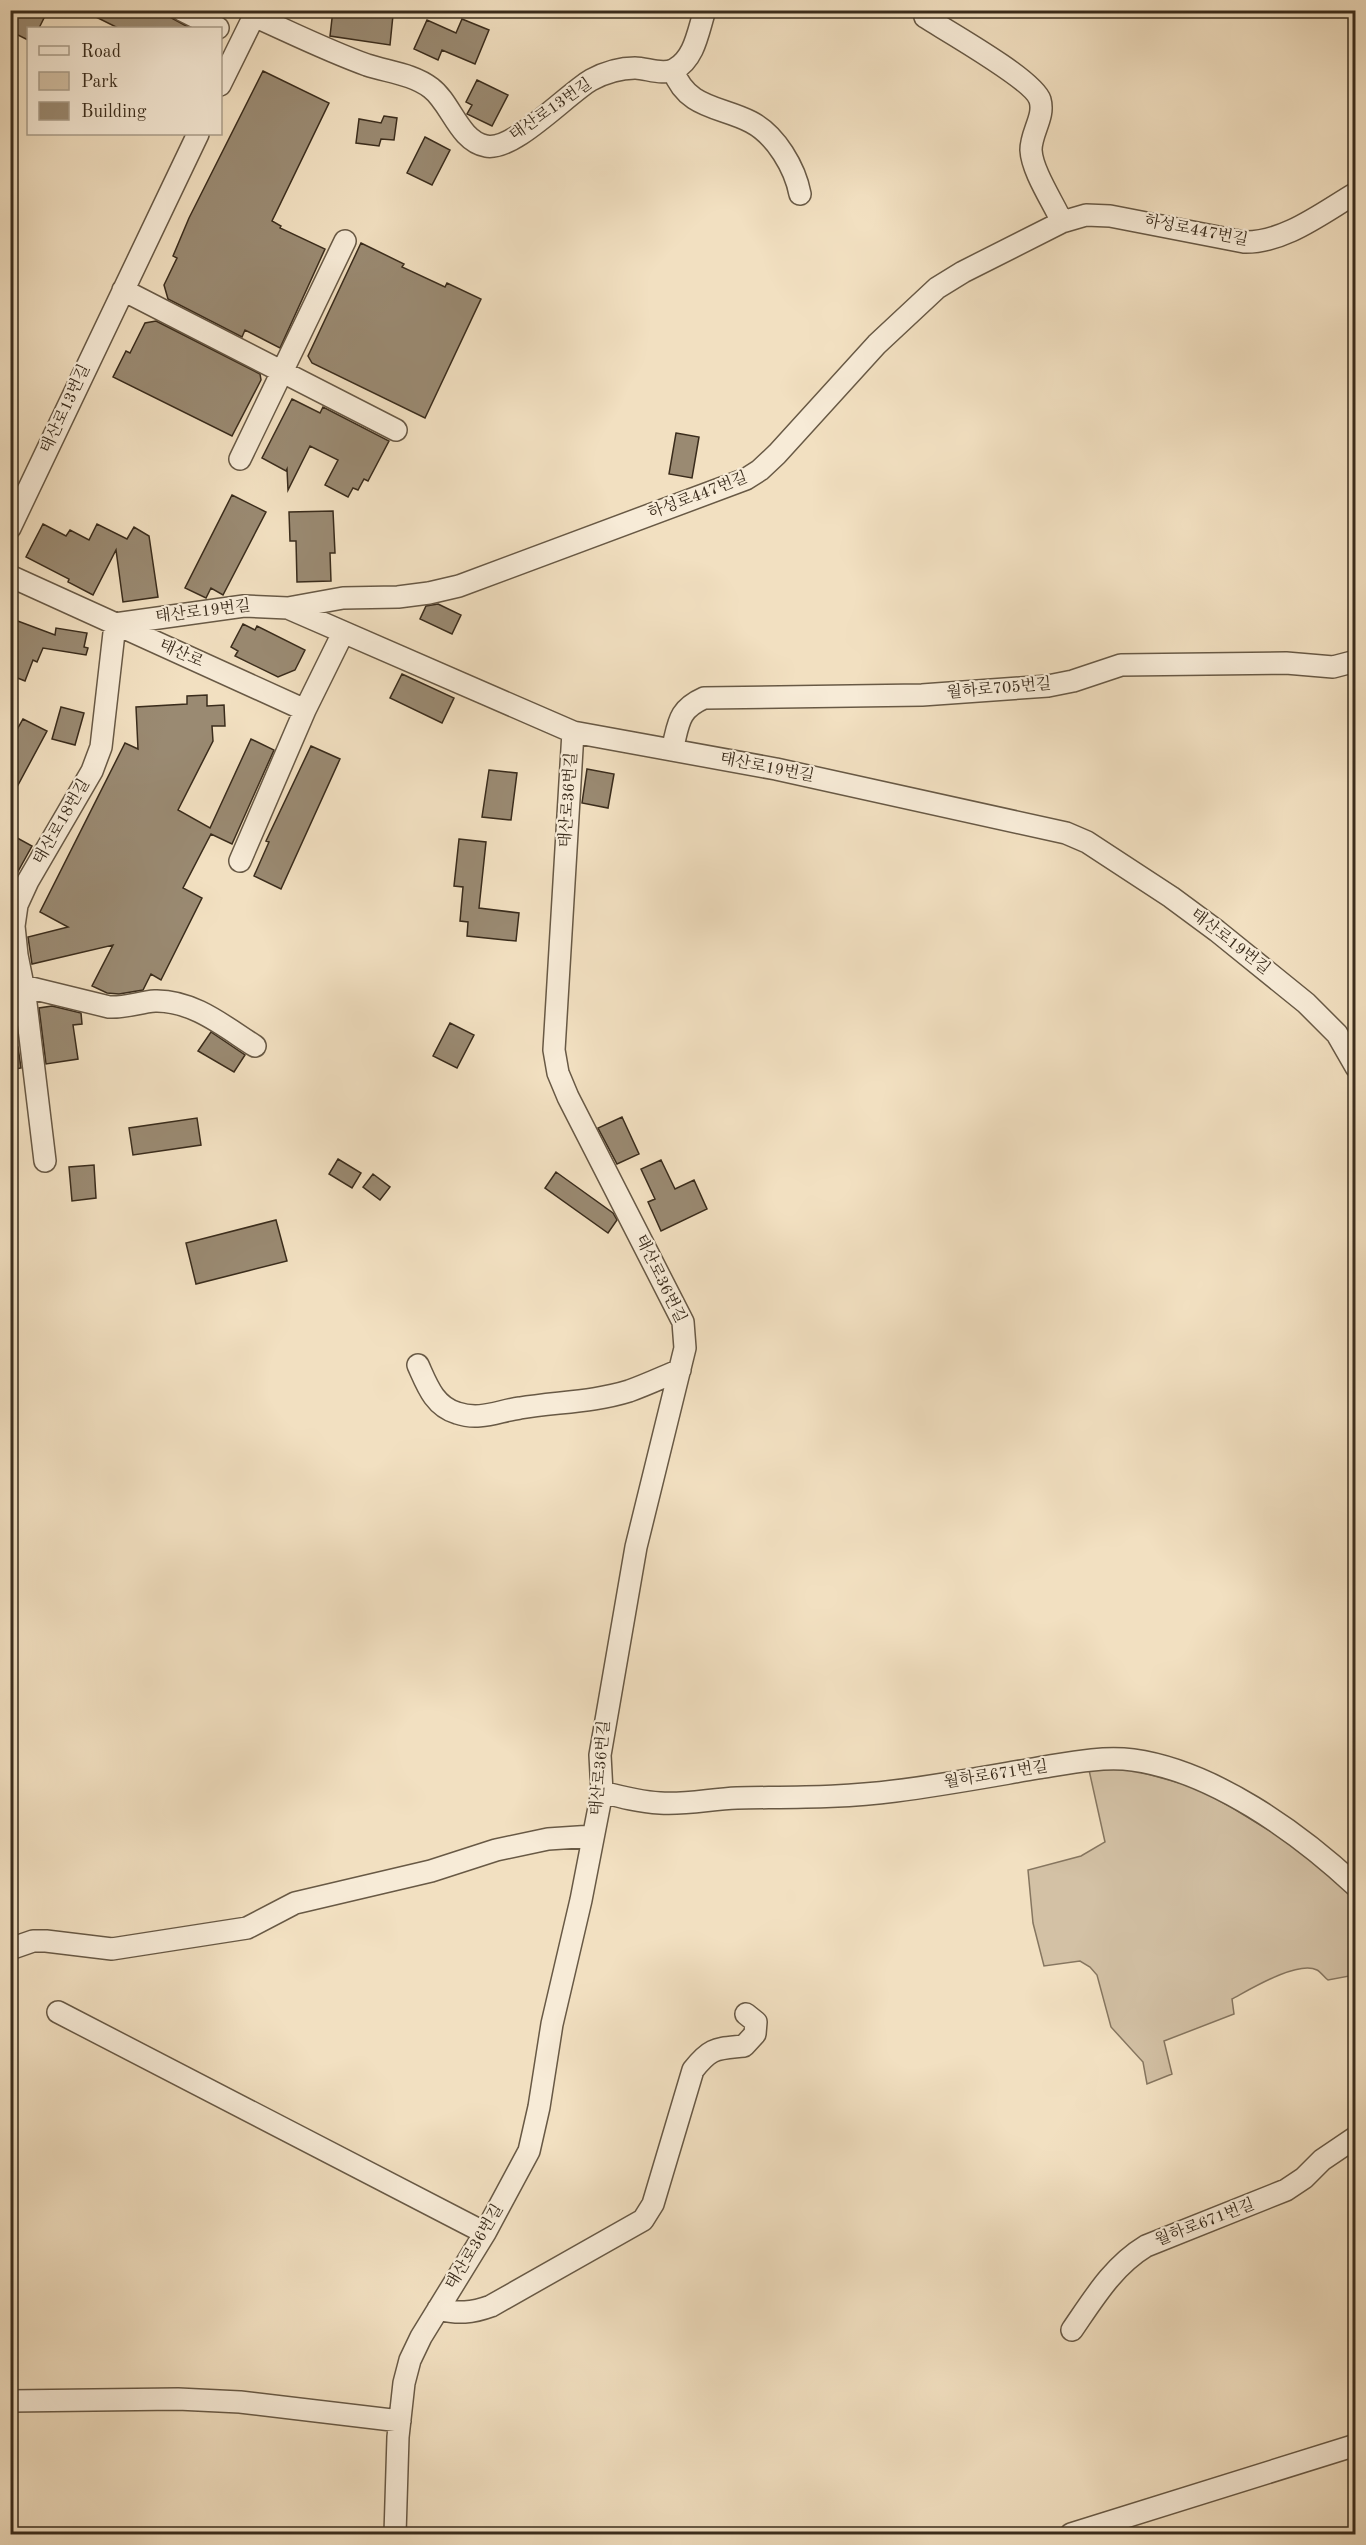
<svg xmlns="http://www.w3.org/2000/svg" width="1366" height="2545" viewBox="0 0 1366 2545" font-family="'Old Standard TT','Noto Serif KR',serif">
  <rect width="100%" height="100%" fill="#f2e0c1"/>
  <filter id="stains"><feTurbulence type="fractalNoise" baseFrequency=".00333" numOctaves="4"/><feColorMatrix values="0 0 0 0 .2 0 0 0 0 .09 0 0 0 0 .02 0 0 0 .5 -.17"/></filter>
  <radialGradient id="worn" r=".72"><stop offset=".6" stop-color="#630" stop-opacity="0"/><stop offset="1" stop-color="#630" stop-opacity=".3"/></radialGradient>
  <!-- green -->
  <path fill="#d3c1a5" stroke="#867660" stroke-width="1.5" d="M1122,1767l72,20 37,20 62,38 62,53v77l-27,5c-3,-2 -7,-8 -11,-10 -19,-10 -68,20 -85,29l2,15 -70,27 8,33 -25,10 -4,-22 -32,-35 -14,-52 -7,-8 -10,-6 -36,5 -11,-43 -5,-53 53,-14 24,-14 -16,-72z"/>
  <!-- building -->
  <path fill="#9a8a72" stroke="#3a2c1c" stroke-width="1.5" d="M15,10h33l-9,18h-11v12l-18,-9v-12z
    M82,10h75l33,18h-72z
    M333,10h54v4l6,1 -3,30 -60,-9z
    M462,19l27,11 -14,34 -33,-14 -4,10 -24,-11 13,-29 29,13z
    M263,71l66,32 -57,118 9,5 -1,2 45,21 -45,99 -35,-18 -3,7 -74,-38 -4,-14 13,-27 -4,-2 16,-38z
    M477,80l31,15 -16,31 -25,-12 5,-9 -6,-3z
    M384,116l13,2 -3,22 -13,-1 -2,7 -23,-3 3,-24 22,4z
    M425,137l25,13 -18,35 -25,-12z
    M361,243l43,21 -2,3 43,20 2,-4 34,16 -56,119 -113,-55 -4,-7z
    M156,321l104,53 1,6 -29,56 -119,-59 13,-26 4,2 15,-30z
    M292,399l28,14 3,-6 66,34 -21,40 -4,-2 -6,11 -5,-2 -5,9 -23,-12 13,-25 -28,-14 -22,44 -1,-21 -1,2 -24,-13z
    M676,433l23,4 -7,41 -23,-4z
    M232,495l34,17 -43,83 -12,-7 -5,10 -21,-10z
    M333,511l2,42h-5l1,28 -34,1 -1,-41h-6l-1,-29z
    M43,524l23,12 4,-6 19,10 8,-16 30,15 7,-12 15,9 9,61 -35,5 -7,-52 -23,45 -25,-13 1,-3 -43,-22z
    M438,604l23,11 -9,19 -32,-15 6,-13z
    M15,620l40,15 1,-7 31,5 -3,14 4,1 -2,7 -43,-7 -6,14 -4,-2 -8,21 -15,-6v-43z
    M243,624l12,6 2,-4 48,24 -10,20 -17,7 -43,-21 3,-5 -7,-4z
    M402,674l52,24 -12,25 -52,-25z
    M207,695v11l17,-1 1,21h-13l1,15 -35,69 32,18 41,-89 23,11 -42,94 -21,-10 -28,54 19,10 -41,82 -10,-6 -8,16 -24,4 -12,-1 -15,-7 21,-41 -81,19 -4,-27 40,-10 -28,-15 85,-169 13,6 -2,-42 51,-3v-8z
    M61,707l23,6 -9,32 -23,-6z
    M23,719l24,12 -37,69v-58z
    M311,746l29,13 -59,130 -27,-13 15,-34 -3,-1z
    M587,769l27,5 -6,34 -26,-5z
    M489,770l28,3 -6,47 -29,-3z
    M10,834l22,12 -22,40z
    M459,839l27,3 -7,66 40,5 -3,28 -49,-5 1,-14 -8,-1 3,-34 -9,-1z
    M52,1006l29,7 1,11 -9,1 5,34 -32,5 -7,-56z
    M450,1023l24,12 -17,33 -24,-12z
    M211,1032l34,23 -11,17 -36,-21z
    M18,1047l3,21 -11,2v-22z
    M622,1117l17,37 -22,10 -19,-36z
    M197,1118l4,27 -68,10 -4,-27z
    M338,1159l23,14 -9,15 -23,-14z
    M661,1160l14,29 19,-9 13,29 -46,22 -13,-29 7,-3 -14,-30z
    M94,1165l2,33 -24,3 -3,-34z
    M556,1172l57,41 4,7 -9,13 -63,-45z
    M373,1174l17,13 -10,13 -17,-13z
    M276,1220l11,41 -91,23 -10,-41z"/>
  <g fill="none" stroke-linecap="round" stroke-linejoin="round">
    <defs>
      <path id="minor" d="M182,10l36,18
        M250,10l4,6c38,17 74,35 113,49 21,7 46,9 64,23 20,15 28,53 55,58 27,6 81,-52 105,-66 13,-7 29,-12 44,-12 12,0 28,8 40,1 20,-11 23,-38 30,-59
        M925,17c22,14 109,63 115,83 5,17 -9,32 -9,50 1,21 22,52 31,72
        M673,70c14,39 47,36 78,52 25,13 44,46 49,72
        M220,85l37,-75
        M123,290l273,140
        M240,459l105,-218
        M10,528l188,-394
        M10,576l295,134
        M288,608l55,-10 55,-1 31,-4 30,-7 287,-107 14,-9 17,-16 100,-110 60,-56 26,-16 99,-50 24,-7 24,1 134,26c40,1 78,-29 112,-49
        M672,750c7,-26 5,-40 32,-52l218,-3 126,-9 25,-5 48,-16 165,-2 47,4 23,-6
        M240,861l65,-151 38,-77
        M23,986l86,21c16,1 31,-5 46,-6 38,-1 70,26 100,45
        M45,1161l-20,-166 -8,-40 -3,-29 3,-21 11,-24 64,-110 9,-24 14,-123 129,-18 44,2 285,124 203,37 290,64 21,9 84,55 46,34 89,72 31,31 19,33
        M418,1365c9,20 16,41 39,48 23,8 41,-2 63,-5 36,-6 74,-6 109,-17 17,-6 34,-14 51,-21
        M602,1792c19,5 38,10 58,11 25,2 51,-4 77,-5 53,-1 105,0 158,-7 48,-6 96,-15 143,-23 31,-5 64,-12 95,-8 80,11 165,72 223,126
        M10,1949l23,-8h13l66,8 135,-21 48,-25 136,-32 65,-21 52,-11 45,-3
        M58,2012l427,221
        M438,2309c20,5 34,4 53,-3l152,-86 10,-16 40,-134c18,-23 23,-21 51,-24l11,-12 1,-12 -10,-8
        M1072,2330c22,-32 41,-64 74,-84l140,-56 18,-12 18,-18 34,-23
        M10,2401l168,-2 62,3 160,19
        M395,2534l3,-97 6,-54 6,-23 11,-23 64,-104 44,-82 10,-44 13,-83 29,-124 21,-108 -2,-37 36,-208 49,-199 -2,-26 -115,-225 -10,-24 -4,-23 19,-318
        M1071,2534l285,-89"/>
    </defs>
    <!-- minor casing -->
    <use href="#minor" stroke="#685945" stroke-width="24"/>
    <!-- minor -->
    <use href="#minor" stroke="#f7ebd7" stroke-width="21"/>
  </g>
  <g text-anchor="middle" dominant-baseline="central" stroke-width="4.5" stroke-linejoin="round" paint-order="stroke">
    <!-- street labels -->
    <g font-size="16" fill="#3a2c1c" stroke="#f7ebd7">
      <text transform="translate(551 110) rotate(-35)">태산로13번길</text>
      <text transform="translate(1196 231) rotate(11)">하성로447번길</text>
      <text transform="translate(66 409) rotate(-65)">태산로13번길</text>
      <text transform="translate(698 496) rotate(-21)">하성로447번길</text>
      <text transform="translate(203 612) rotate(-7)">태산로19번길</text>
      <text transform="translate(181 654) rotate(24)">태산로</text>
      <text transform="translate(999 689) rotate(-5)">월하로705번길</text>
      <text transform="translate(767 768) rotate(11)">태산로19번길</text>
      <text transform="translate(569 800) rotate(-86)">태산로36번길</text>
      <text transform="translate(62 822) rotate(-60)">태산로18번길</text>
      <text transform="translate(1230 942) rotate(38)">태산로19번길</text>
      <text transform="translate(660 1279) rotate(64)">태산로36번길</text>
      <text transform="translate(601 1768) rotate(-85)">태산로36번길</text>
      <text transform="translate(996 1775) rotate(-9)">월하로671번길</text>
      <text transform="translate(1205 2223) rotate(-21)">월하로671번길</text>
      <text transform="translate(475 2247) rotate(-59)">태산로36번길</text>
    </g>
  </g>
  <!-- margin -->
  <rect width="1366" height="2545" fill="none" stroke="#f2e0c1" stroke-width="36"/>
  <rect x="12" y="12" width="1342" height="2521" fill="none" stroke="#3a2c1c" stroke-width="3"/>
  <rect x="18" y="18" width="1330" height="2509" fill="none" stroke="#3a2c1c" stroke-width="1.5"/>
  <!-- legend -->
  <rect x="27" y="27" width="195" height="108" fill="#f7ebd7" stroke="#ab9f8c" stroke-width="1.5"/>
  <rect x="39" y="46" width="30" height="9" fill="#f7ebd7" stroke="#ab9f8c" stroke-width="1.5"/>
  <text x="81" y="57" font-size="18" fill="#3a2c1c">Road</text>
  <rect x="39" y="72" width="30" height="18" fill="#d3c1a5" stroke="#ab9f8c" stroke-width="1.5"/>
  <text x="81" y="87" font-size="18" fill="#3a2c1c">Park</text>
  <rect x="39" y="102" width="30" height="18" fill="#9a8a72" stroke="#ab9f8c" stroke-width="1.5"/>
  <text x="81" y="117" font-size="18" fill="#3a2c1c">Building</text>
  <rect width="100%" height="100%" filter="url(#stains)"/>
  <rect width="100%" height="100%" fill="url(#worn)"/>
</svg>
